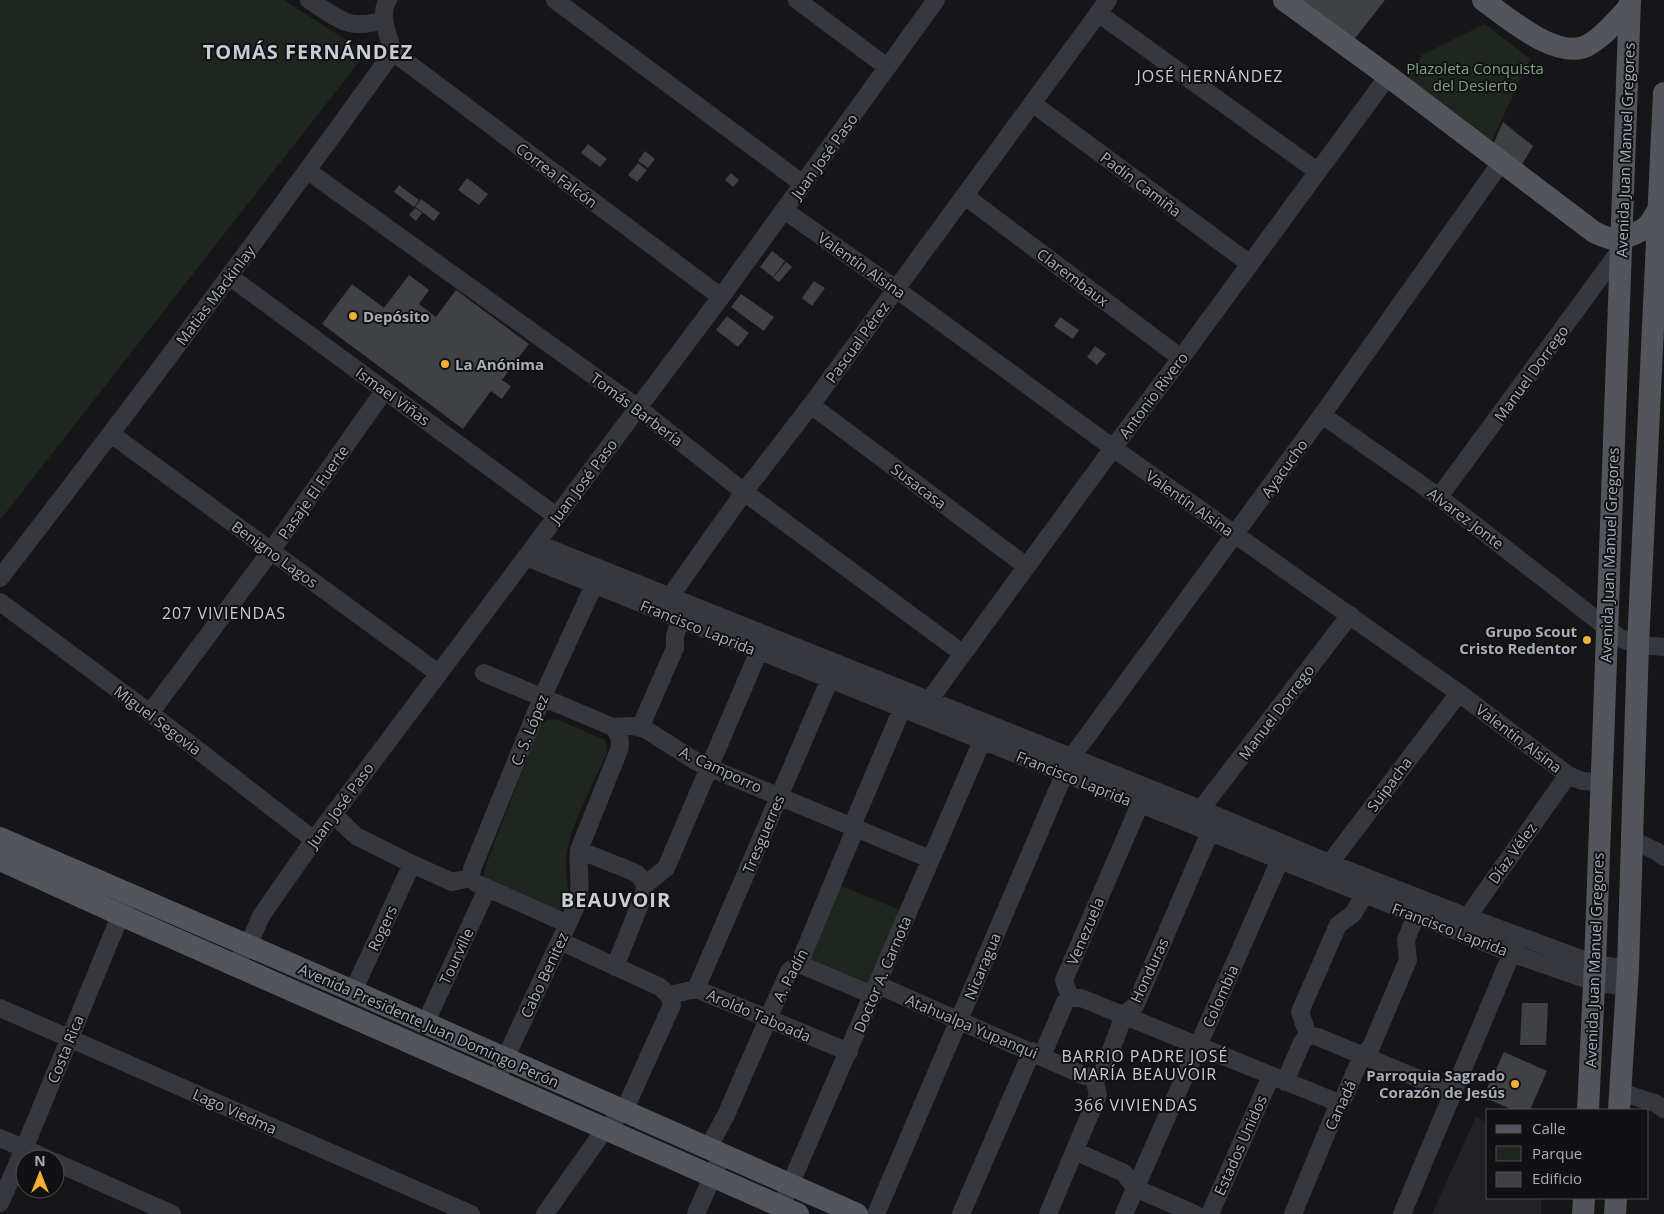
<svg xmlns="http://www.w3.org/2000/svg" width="1664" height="1214" viewBox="0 0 1664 1214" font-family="'Open Sans',sans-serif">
  <rect width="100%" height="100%" fill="#161618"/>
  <!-- built -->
  <path fill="#222225" d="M1476,1117l12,6v75h53v16h-109z"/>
  <!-- green -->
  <path fill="#1e261f" d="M0,0h284l82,53 -366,467z
    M1485,24l45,35 -39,84 -84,-64 15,-24z
    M552,719l7,1 46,20 2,13c-13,30 -39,75 -41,107 -2,23 9,29 -6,51l-74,-29 -2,-9 4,-14 52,-133 5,-5z
    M839,885l63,26 -31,73 -63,-26z"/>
  <!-- building -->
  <path fill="#404145" d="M1299,0h86l-32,41z
    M1503,122l30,24 -13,22 -29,-19z
    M588,144l19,15 -7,8 -19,-14z
    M645,151l10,8 -7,9 -10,-7z
    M638,163l9,7 -10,12 -9,-7z
    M731,173l8,7 -6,7 -8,-7z
    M467,178l21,16 -9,11 -21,-15z
    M399,185l20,15 -5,7 -20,-15z
    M421,199l19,14 -6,8 -19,-14z
    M415,208l7,5 -6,8 -7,-6z
    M772,251l13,10 -12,16 -13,-10z
    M786,262l6,5 -13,15 -6,-4z
    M409,275l20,15 -10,14 17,13 20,-27 73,54 -27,36 9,6 -9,13 -11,-8 -28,38 -141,-105 30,-40 32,24z
    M814,281l11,7 -13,18 -10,-8z
    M741,294l33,23 -10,14 -33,-24z
    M727,316l22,17 -11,14 -22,-17z
    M1060,317l19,13 -6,9 -19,-13z
    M1095,346l11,8 -9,11 -10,-8z
    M1522,1003h26l-2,42h-26z
    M1504,1052l43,19 -17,39h-17l-30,-13z"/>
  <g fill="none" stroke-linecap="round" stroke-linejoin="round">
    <!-- minor -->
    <path stroke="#37383d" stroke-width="18" d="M309,0c30,19 39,31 75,20
      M388,0c-10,14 1,37 5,52
      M555,0l248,184
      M797,0l90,67
      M1098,13l219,158
      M393,52l328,245
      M1032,103l218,161
      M308,171l329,236 107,85 218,161
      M965,196l216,162
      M784,210l112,79 217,159 346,245 109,82 14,6 19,1
      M229,276l327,240
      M811,405l215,161
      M1322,415l117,82 181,141 18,7 26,2
      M111,434l327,239
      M1439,497l182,-248
      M536,543l665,266 128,54 138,54 128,47 33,5
      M526,557l985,396 83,29 32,5
      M0,578c134,-173 265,-348 393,-526
      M0,602l150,111 164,127
      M664,605l80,-113 67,-87 297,-405
      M484,673l129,54 20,-1 12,3 52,33 11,5 222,92
      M922,710l191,-262 68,-90 207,-282
      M150,713l121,-162 113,-160
      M640,728l35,-80v-12l5,-17
      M1201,809l149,-194
      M333,814l23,22 56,28 40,18 19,-4
      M852,826l50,-117
      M1632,840l24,11 8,6
      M579,850l57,23 6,6 3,6
      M1323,872l136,-179
      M471,878l1,-9 70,-171 52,-113
      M476,883l92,41
      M1461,926l107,-151
      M560,941l100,46 9,8
      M799,964l74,31
      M234,965l14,-19 13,-30 53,-76 407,-543 215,-297
      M615,967l29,-73 1,-9 21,-17 93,-217
      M878,985l207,91 9,1
      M696,989l134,-310
      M353,991l59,-127
      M669,995l27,-6 153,63
      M1070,998h11l258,105
      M1070,998l-6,-18 76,-176
      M0,1008l471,206
      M425,1024l62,-135
      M1308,1035l-8,-23 38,-87 15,-11 11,-19
      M1308,1035l10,2 135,56
      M1042,1056l23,-54 5,-4
      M1094,1077l9,-5 21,-57 11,-9 75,-174
      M497,1081l8,-22 73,-157c4,-20 -1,-33 1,-52l40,-100c2,-10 1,-15 -6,-23
      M1285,1082l17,-40 6,-7
      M1620,1092l35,11 9,6
      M0,1138l48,21
      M708,1148l18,-33 63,-144 10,-7 57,-137
      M1075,1151l49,22 11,15 60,26
      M55,1162l117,52
      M0,1203l24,-54 101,-245
      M781,1206l201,-465
      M545,1214l60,-85 19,-18 48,-106 -3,-10
      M696,1214l26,-59
      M876,1214l195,-456 251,-343 180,-254
      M961,1214l71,-163
      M1048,1214l50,-119 -4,-18
      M1124,1214l156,-354
      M1210,1214l61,-138
      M1293,1214l46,-111 5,-6 18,-41 9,-9 37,-87 -2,-20 10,-25
      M1402,1214l114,-271"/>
    <!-- major -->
    <path stroke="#53555c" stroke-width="22" d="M1284,0l104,76 206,156c6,3 12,6 19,7 12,0 30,-7 37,-16 3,-5 6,-10 9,-14
      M1483,0c24,17 77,64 107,44 15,-9 27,-24 39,-37
      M0,838l353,153 504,223
      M0,860l121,55 677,299
      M1588,1110l7,-146 35,-964
      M1619,1110l9,-141 10,-324 26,-552
      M1583,1214l1,-16
      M1615,1214l1,-16"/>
  </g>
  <!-- markers -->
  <g fill="#f2b134" stroke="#111113" stroke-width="2">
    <circle cx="353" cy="316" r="5"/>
    <circle cx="445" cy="364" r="5"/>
    <circle cx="1587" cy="640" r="5"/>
    <circle cx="1515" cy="1084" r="5"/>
  </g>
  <g text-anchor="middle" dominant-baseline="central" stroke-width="4" stroke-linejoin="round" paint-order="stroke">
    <!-- park labels -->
    <g font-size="15" fill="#7fa381" stroke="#111113">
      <text x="1475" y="68">Plazoleta Conquista<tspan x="1475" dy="17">del Desierto</tspan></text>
    </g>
    <!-- street labels -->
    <g font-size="15" fill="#a8adb8" stroke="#111113">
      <text transform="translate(1625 150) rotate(-88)">Avenida Juan Manuel Gregores</text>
      <text transform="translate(824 156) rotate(-54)">Juan José Paso</text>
      <text transform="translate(557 175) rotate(37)">Correa Falcón</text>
      <text transform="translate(1141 184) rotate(37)">Padín Camiña</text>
      <text transform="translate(862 265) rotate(35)">Valentín Alsina</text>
      <text transform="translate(1073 277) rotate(37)">Clarembaux</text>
      <text transform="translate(215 295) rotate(-53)">Matias Mackinlay</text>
      <text transform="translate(857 342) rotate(-54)">Pascual Pérez</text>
      <text transform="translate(1531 373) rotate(-54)">Manuel Dorrego</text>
      <text transform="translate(1153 395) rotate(-53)">Antonio Rivero</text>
      <text transform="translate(393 396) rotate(36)">Ismael Viñas</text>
      <text transform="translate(637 409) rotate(37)">Tomás Barbería</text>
      <text transform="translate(1284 468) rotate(-54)">Ayacucho</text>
      <text transform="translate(583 481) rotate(-53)">Juan José Paso</text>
      <text transform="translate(919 486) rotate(37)">Susacasa</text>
      <text transform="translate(313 492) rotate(-55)">Pasaje El Fuerte</text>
      <text transform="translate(1190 503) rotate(35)">Valentín Alsina</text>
      <text transform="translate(1466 518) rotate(37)">Alvarez Jonte</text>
      <text transform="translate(275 554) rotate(36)">Benigno Lagos</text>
      <text transform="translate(1609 555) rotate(-88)">Avenida Juan Manuel Gregores</text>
      <text transform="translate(698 627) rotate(22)">Francisco Laprida</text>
      <text transform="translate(1276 712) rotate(-53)">Manuel Dorrego</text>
      <text transform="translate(158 720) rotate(37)">Miguel Segovia</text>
      <text transform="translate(529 730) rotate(-68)">C. S. López</text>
      <text transform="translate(1519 738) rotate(37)">Valentín Alsina</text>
      <text transform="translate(721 769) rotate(25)">A. Camporro</text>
      <text transform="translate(1074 778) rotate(22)">Francisco Laprida</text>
      <text transform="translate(1389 784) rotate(-53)">Suipacha</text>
      <text transform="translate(340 805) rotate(-54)">Juan José Paso</text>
      <text transform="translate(763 834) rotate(-67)">Tresguerres</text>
      <text transform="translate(1512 853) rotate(-54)">Díaz Vélez</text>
      <text transform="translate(382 928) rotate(-65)">Rogers</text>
      <text transform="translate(1450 929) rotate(21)">Francisco Laprida</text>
      <text transform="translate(1085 931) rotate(-67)">Venezuela</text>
      <text transform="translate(456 956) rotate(-65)">Tourville</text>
      <text transform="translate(1594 960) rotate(-88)">Avenida Juan Manuel Gregores</text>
      <text transform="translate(982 966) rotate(-67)">Nicaragua</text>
      <text transform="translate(1149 970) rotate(-65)">Honduras</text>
      <text transform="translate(882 974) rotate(-67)">Doctor A. Carnota</text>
      <text transform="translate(544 975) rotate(-65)">Cabo Benitez</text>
      <text transform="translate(790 975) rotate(-62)">A. Padín</text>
      <text transform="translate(1220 996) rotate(-66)">Colombia</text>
      <text transform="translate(759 1015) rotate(23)">Aroldo Taboada</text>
      <text transform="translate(429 1025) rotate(24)">Avenida Presidente Juan Domingo Perón</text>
      <text transform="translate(972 1026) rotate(23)">Atahualpa Yupanqui</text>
      <text transform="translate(65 1049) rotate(-68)">Costa Rica</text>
      <text transform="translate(1340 1105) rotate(-65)">Canadá</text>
      <text transform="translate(235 1111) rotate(24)">Lago Viedma</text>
      <text transform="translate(1240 1145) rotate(-66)">Estados Unidos</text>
    </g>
    <!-- poi labels -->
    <g font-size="15" font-weight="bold" fill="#a8adb8" stroke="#111113" text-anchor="start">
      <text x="363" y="316">Depósito</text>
      <text x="455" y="364">La Anónima</text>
      <text x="1577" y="631" text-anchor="end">Grupo Scout<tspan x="1577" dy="17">Cristo Redentor</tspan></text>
      <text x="1505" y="1075" text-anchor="end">Parroquia Sagrado<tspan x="1505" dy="17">Corazón de Jesús</tspan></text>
    </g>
    <!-- neighbourhood labels -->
    <g font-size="16" letter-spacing="1" fill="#c9ccd4" stroke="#111113">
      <text x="1210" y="76">JOSÉ HERNÁNDEZ</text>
      <text x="224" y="613">207 VIVIENDAS</text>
      <text x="1145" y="1056">BARRIO PADRE JOSÉ<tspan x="1145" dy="18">MARÍA BEAUVOIR</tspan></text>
      <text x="1136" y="1105">366 VIVIENDAS</text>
    </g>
    <!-- district labels -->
    <g font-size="20" font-weight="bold" letter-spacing="1" fill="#c9ccd4" stroke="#111113">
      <text x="308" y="51">TOMÁS FERNÁNDEZ</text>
      <text x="616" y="899">BEAUVOIR</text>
    </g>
  </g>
  <!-- legend -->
  <rect x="1486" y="1109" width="162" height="90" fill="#111113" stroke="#4d4f55"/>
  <rect x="1496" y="1125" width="25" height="8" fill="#53555c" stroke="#4d4f55"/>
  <text x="1532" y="1134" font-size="15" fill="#a8adb8">Calle</text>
  <rect x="1496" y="1146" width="25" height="15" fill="#1e261f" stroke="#4d4f55"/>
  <text x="1532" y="1159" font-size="15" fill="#a8adb8">Parque</text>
  <rect x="1496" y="1172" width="25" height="15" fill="#404145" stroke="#4d4f55"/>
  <text x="1532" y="1184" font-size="15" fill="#a8adb8">Edificio</text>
  <!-- north arrow -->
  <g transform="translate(40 1174)"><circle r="24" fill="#111113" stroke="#4d4f55"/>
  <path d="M0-4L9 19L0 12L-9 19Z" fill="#f2b134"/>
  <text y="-8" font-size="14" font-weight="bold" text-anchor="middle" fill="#a8adb8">N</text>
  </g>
</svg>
